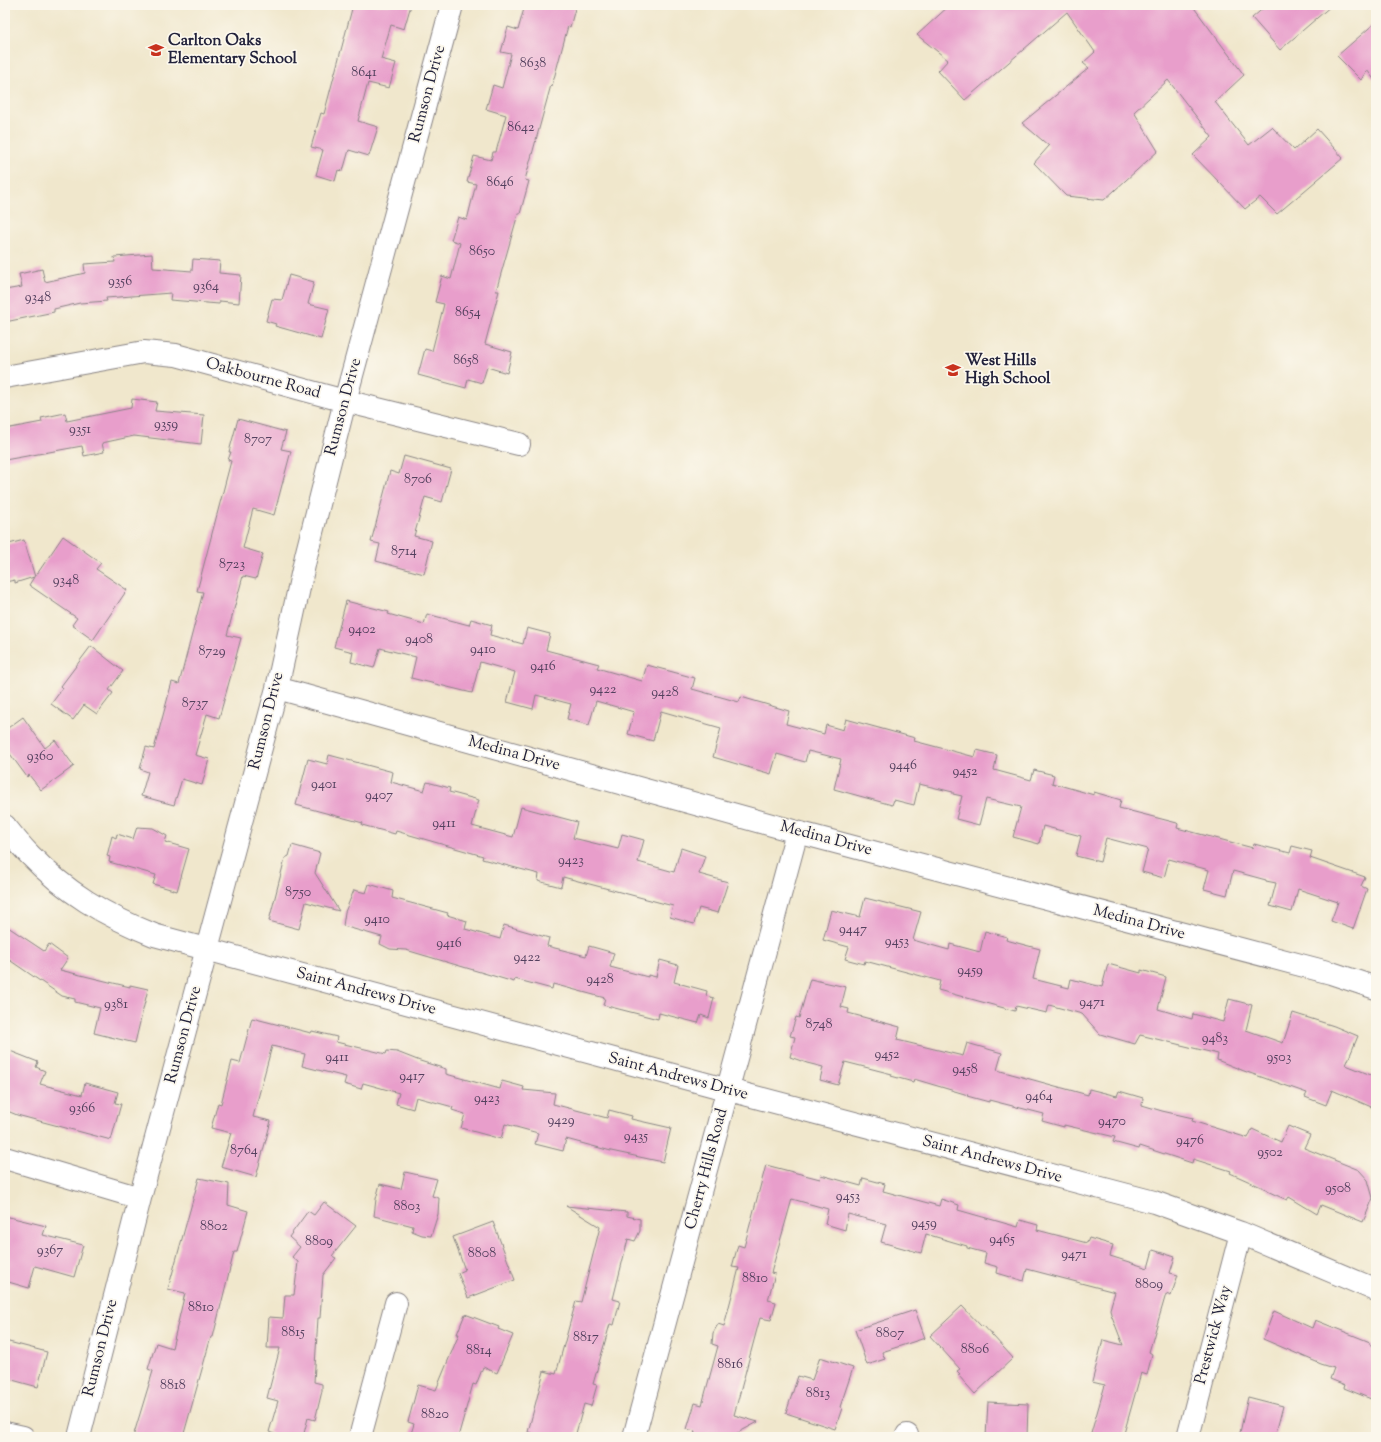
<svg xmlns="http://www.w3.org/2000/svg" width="1381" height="1442" viewBox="0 0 1381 1442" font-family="'Sorts Mill Goudy',serif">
  <rect width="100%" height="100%" fill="#fbf7ec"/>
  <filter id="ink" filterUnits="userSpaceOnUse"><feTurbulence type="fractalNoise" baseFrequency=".025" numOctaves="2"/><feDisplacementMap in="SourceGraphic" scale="8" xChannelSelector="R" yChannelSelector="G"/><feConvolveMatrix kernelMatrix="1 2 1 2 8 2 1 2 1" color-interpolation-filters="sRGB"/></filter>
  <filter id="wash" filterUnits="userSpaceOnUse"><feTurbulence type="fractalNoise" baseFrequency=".012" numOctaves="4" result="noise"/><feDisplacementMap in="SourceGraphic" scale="16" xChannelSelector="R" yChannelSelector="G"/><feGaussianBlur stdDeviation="0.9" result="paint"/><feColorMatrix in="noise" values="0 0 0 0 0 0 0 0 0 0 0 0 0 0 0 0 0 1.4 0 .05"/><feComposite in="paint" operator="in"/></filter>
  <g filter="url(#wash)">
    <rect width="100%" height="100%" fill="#f0e7cc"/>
    <g id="blocks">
      <!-- building -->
      <path fill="#e89ecb" d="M353,5h58l-7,24 -13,-4 -10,34 15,4 -7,25 -21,-5 -10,38 20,6 -9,29 -20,-6 -6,21 -5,-1 -3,11 -19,-6 7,-25 -12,-3 10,-34 3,1z
        M525,5h51l-6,22 -2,-1 -16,60 -1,-1 -26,95 4,1 -9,33h-2l-22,77h3l-14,53 27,8 -5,21 -20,-6 -5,16 -14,-4 -2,9 -48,-13 7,-26 7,2 12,-47 -9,-2 7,-26 9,3 9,-36 -9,-3 7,-23 9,3 9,-36 -9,-2 7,-26 17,4 2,-8h3l10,-37 -20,-6 7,-24 9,3 9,-34 -10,-2 7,-25 10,3z
        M950,5h242l52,70 -29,27 34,43 23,-18 22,23 23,-21 26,29 -66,56 -17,-17 -15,12 -52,-54 19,-18 -44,-57 -34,32 24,39 -54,49 -38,-4 -32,-33 15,-17 -27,-23 67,-55 -6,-5 12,-11 -28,-40 -102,88 -27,-29 10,-11 -31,-25z
        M1267,5h65l-52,45 -28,-32z
        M1376,22v60l-9,-12 -6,10 -24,-24z
        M152,254l1,14 39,3 1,-12 27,2 -1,12 22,2 -2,28 -19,-2 -1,3 -49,-4 1,-7 -65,5 1,3 -27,2 -26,6v3l-49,10v-32l17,-3 -3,-13 23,-5 3,13 40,-9 -1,-9 31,-2 -1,-5z
        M289,275l25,7 -6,22 21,5 -8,30 -46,-13 1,-2 -10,-3 6,-22 10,1z
        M132,399l25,3 -2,9 49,4 -3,29 -67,-8 -32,7 2,9 -20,4 -2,-10 -77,14v-31l37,-7 -1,-4 24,-5 2,8 64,-13z
        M238,419l48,13 -5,17 10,2 -17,64 -21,-6 -10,39 20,6 -7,25 -13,-3 -16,59 14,3 -8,30 -14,50 -12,-4 -12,41 14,4 -7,26 -20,-6 -8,26 -33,-9 7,-24 -8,-3 6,-22 8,2 18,-67 7,2 24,-92 -6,-1 34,-130 -3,-1 3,-8h-2z
        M404,456l47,13 -9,33 -17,-5 -11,39 18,5 -8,33 -48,-13 4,-17 -9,-2 19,-71 9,3z
        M63,536l38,27 -5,6 31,21 -34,50 -21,-15 5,-7 -48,-33 5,-8 -19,6v-3l-10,2v-37l19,-5 11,37z
        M346,601l43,11 -1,2 36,10 3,-10 42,11 2,-6 21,6 -2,10 33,9 4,-16 23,6 -4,16 53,14 -2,4 45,13 5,-16 48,13 -3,11 47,13 2,-5 48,14 -3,13 38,10 2,-9 17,5 3,-11 69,19 -1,3 61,16 2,-7 20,5 -3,15 37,10 3,-10 20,5 -2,8 42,12v-3l27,8 -2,8 58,15 1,1 -1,4 76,20 1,-4 36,9 2,-7 20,5 -2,7 55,19 -4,9 6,3 -14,40 -22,-8 7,-19 -40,-13 -6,23 -22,-6 6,-23 -10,-2v-1l-33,-9 -6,24 -23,-6 5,-19 -40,-11 -5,19 -22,-6 6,-23 -42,-11 -6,24 -24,-6 5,-20 -38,-10 -4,18 -26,-7 8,-30 -35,-8 -7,26 -23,-6 6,-23 -9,-2v-2l-34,-8 -5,21 -20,-5 -2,5 -58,-16 7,-30 -33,-8 -3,11 -28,-8 -6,20 -58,-17 8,-29 -39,-11 -21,-6 -8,30 -25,-7 6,-22 -38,-11 -7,24 -22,-6 4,-15 -35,-9 -3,14 -26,-7 8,-30 -35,-10 -8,31 -61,-15 5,-21 -36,-9 -6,20 -23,-6 2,-10 -19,-5z
        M91,646l32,25 -14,19 4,3 -16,21 -13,-9 -11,15 -22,-16 12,-16 -2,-2z
        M23,717l22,31 10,-8 19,26 -33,24 -12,-15 -2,2 -22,-30v-17z
        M329,755l64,17 -2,10 33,9 3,-9 23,6 -1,4 30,8 -7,26 41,11 8,-30 56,15 -4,16 45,11 4,-15 22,6 -6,22 36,10 7,-24 24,8 -6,18 29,8 -10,31 -19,-5 -5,16 -24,-7 3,-11 -110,-29 -2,10 -23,-6 1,-7 -57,-15 1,-3 -87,-25 -1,3 -33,-9 1,-2 -67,-18 12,-46 19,5z
        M137,827l16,1 14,8 -2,6 24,7 -12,42 -24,-7 3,-9 -47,-13 1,-5 -3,-1 5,-20 4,2 1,-4 16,5z
        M292,845l28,8 -5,20 24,38 -33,-9 -7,27 -30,-8 16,-63 4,-2z
        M369,884l24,7 -1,7 56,15 -1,2 20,6 -2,8 35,10 4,-14 45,13 -2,8 39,10 3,-10 25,7 -4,14 38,10v-2l8,2 4,-17 18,5 -4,17 33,9 -1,5 8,2 -5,20 -8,-3 -3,8 -39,-10 -1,6 -55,-14 2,-7 -52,-14 -1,5 -37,-10 -1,3 -108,-32 -16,-1 -10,-5 2,-7 -39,-11 2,-14 9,-22 12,3z
        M865,898l56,14 -8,28 36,10 1,-6 30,8 5,-21 22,6 -1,3 34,9 -7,30 36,9 2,-9 31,8 6,-23 33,9v-3l25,7 -8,32 34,10 1,-5 30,8 6,-23 23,6 -6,25 37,13 10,-30 41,13 24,10 -12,29 30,12v32l-44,-19 -6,15 -21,-8 2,-4 -63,-22 -27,-11 1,-6 -78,-19 -5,9 -35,-10 -18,-20 -33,-9 -2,8 -31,-7 -1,5 -77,-21 2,-9 -75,-20 -1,3 -19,-5 4,-12 -26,-7 8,-30 29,7z
        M5,925l39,26 5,-7 19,14 -8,12 70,17v-2l18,4 -13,54 -41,-10 6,-25 -25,-6v-3l-13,-3 -57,-39z
        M810,979l36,8 -5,20 8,2 -1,4 52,14 -3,13 66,16 4,-13 35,10 -5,17 91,25 1,-6 28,7 2,-5 24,7 -1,7 20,6 31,7 -1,3 56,17 4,-9 29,13 7,-16 22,9 -6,13 55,22 9,10 5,18 -10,24 -42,-17 -4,9 -28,-17 -2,3 -20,-9 1,-1 -38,-17 1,-2 -38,-12 -1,4 -52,-17 -1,3 -26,-7 2,-5 -51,-12v2l-22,-6 2,-7 -55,-14v2l-22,-6 1,-1 -54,-16 -1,3 -22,-6 1,-2 -47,-12 -7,23 -18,-5 3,-13 -16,-4 -17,-6 5,-20 -5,-1 6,-19 3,1z
        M252,1018l59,15 1,-2 25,6 -1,5 50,12 1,-3 10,1 23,9 26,8v5l54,15 2,-8 22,6 -1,3 32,3 -2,11 54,14 2,-8 23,6 -1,3 40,9 -8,34 -52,-11 -45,-12 -3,12 -28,-7 3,-11 -33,-9 -4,15 -40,-11 4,-14 -13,-4 1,-3 -37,-10 -3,12 -17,-5 3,-11 -36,-10 -2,6 -17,-5 2,-7 -44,-11 3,-12 -33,-8 -19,71 18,4 -15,56 -35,-10 10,-34 -20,-5 7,-25 3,1 11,-43 8,2z
        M5,1049l33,13 -2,5 9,4 -5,13 42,11 3,-12 33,9 -3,11 6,1 -10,36 -94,-25 -12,-5z
        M766,1165l54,14 1,-4 40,11 2,-8 22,6 -2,7 56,15 2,-7 18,6 -1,5 60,17 2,-7 18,5 -1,5 50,13 2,-5 24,7 -3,11 38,12 5,-18 22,7 -5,16 8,2 -7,21 -5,-2 -17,58 3,2 -5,21 -6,-2 -18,64h-33l15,-52 -13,-3 11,-42 20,5 -12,-31 -1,-5 5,-17 -88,-23 -3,12 -27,-8 1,-6 -14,-4 2,-10 -19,-5v-2l-41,-12 -5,19 -40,-11 5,-18 -38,-10 -3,16 -20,-6 3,-15 -36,-10 -21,74 4,1 -7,26 8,2 -5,18 -11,-2 -26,97 24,7 -28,15h-37l2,-6 -8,-2 8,-26 7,2 16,-59 -6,-2 1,-11 5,-9 6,2 15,-58 -7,-1 6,-22 6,2z
        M405,1172l32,7 -5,17 7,2 -1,16 -7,22 -9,-1 -10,-4 1,-5 -39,-10 2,-17 4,-15 21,5z
        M199,1178l30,6 -1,21 20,6 -11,41h-3l-21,85h-2l-28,100h-50l20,-66 -5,-2 8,-26 16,5 13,-55 -17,-4z
        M324,1202l32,24 -24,30 4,2 -13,17 -3,43h-2l-4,64 8,2v7l-7,29 -7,-2 -5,19h-21l-13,-5 9,-31 -11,-3 13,-50h-13l2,-31 14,1 2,-23h9l4,-33 -6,-5 8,-10 -11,-10 19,-26 6,4z
        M566,1206l61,6v4l13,3v12l-5,10 -7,-2 -15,60 7,2 -6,24 -4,-1 -17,60 4,1 -6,21 -7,-2 -9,33h-28l-19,-5 16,-61 12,3 20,-73 5,1 19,-75z
        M5,1216l41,10 -3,9 40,10 -9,32 -39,-11 -6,22 -24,-7z
        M493,1222l22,58 -47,18 -10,-25 7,-3 -12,-33z
        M962,1306l20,21 1,-2 30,33 -38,36 -17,-19 2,-1 -3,-3 3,-2 -30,-33z
        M915,1310l10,28 -43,14 3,7 -18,6 -12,-35z
        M1274,1311l38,17 3,-8 55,22v2l6,3v54l-32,-13 1,-3 -15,-6 4,-11 -13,-4 -58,-25z
        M465,1314l34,13 -1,2 15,6 -16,38 -14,-6 -7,18 -3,-1 -15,53h-48l4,-13 -6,-2 10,-37 18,5 23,-56h-2z
        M5,1341l42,11 -9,35 -33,-9z
        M820,1357l33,11 -13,39 2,1 -7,21 -49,-16 12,-37 14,4z
        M1248,1397l35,9 -8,31h-36z
        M988,1402l40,2 -1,33h-41z"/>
    </g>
  </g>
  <g filter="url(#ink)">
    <use href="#blocks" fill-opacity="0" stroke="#898484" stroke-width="1"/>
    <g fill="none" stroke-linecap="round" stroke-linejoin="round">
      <defs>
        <path id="street" d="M5,377l139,-25 32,3 169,46 174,43
          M277,688l520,144 534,141 45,15
          M5,826c8,10 15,19 24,28 36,38 77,62 125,81l575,155 425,112 87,31 135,57
          M5,1158l135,40
          M5,1433l18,4
          M79,1437l61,-239 137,-510 29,-132 39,-155 107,-396
          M360,1437l36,-134
          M634,1437l163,-605
          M906,1437l1,-2
          M1188,1437l53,-204"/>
      </defs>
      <!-- street casing -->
      <use href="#street" stroke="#898484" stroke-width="24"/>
      <!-- street -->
      <use href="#street" stroke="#fff" stroke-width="22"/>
    </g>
  </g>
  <!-- icons -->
  <defs>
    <symbol id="school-bare" viewBox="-9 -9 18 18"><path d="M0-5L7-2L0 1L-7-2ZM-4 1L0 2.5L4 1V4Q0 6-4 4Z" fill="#c8321e" stroke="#fbf7ec" stroke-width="2.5" paint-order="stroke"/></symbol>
  </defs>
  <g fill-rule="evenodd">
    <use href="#school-bare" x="145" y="39" width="22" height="22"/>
    <use href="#school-bare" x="942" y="359" width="22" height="22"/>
  </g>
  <g text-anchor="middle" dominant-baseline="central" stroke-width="3.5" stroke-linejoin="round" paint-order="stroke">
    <!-- number labels -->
    <g font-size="14" fill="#54415f">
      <text x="533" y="64">8638</text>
      <text x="364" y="73">8641</text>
      <text x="521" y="128">8642</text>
      <text x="500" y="183">8646</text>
      <text x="482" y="252">8650</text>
      <text x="120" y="282">9356</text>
      <text x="206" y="287">9364</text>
      <text x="38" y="298">9348</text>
      <text x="468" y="313">8654</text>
      <text x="466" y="361">8658</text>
      <text x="166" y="425">9359</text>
      <text x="80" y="430">9351</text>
      <text x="258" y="440">8707</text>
      <text x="418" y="480">8706</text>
      <text x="404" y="552">8714</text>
      <text x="232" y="565">8723</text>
      <text x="66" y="581">9348</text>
      <text x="362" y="630">9402</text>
      <text x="419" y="640">9408</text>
      <text x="483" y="650">9410</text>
      <text x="212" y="652">8729</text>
      <text x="543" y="667">9416</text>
      <text x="603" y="690">9422</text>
      <text x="665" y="693">9428</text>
      <text x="195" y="704">8737</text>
      <text x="40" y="757">9360</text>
      <text x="903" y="766">9446</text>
      <text x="965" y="772">9452</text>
      <text x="324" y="785">9401</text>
      <text x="379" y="796">9407</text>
      <text x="444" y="824">9411</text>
      <text x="571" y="861">9423</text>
      <text x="298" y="893">8750</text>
      <text x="377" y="920">9410</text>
      <text x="853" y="930">9447</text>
      <text x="897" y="942">9453</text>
      <text x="449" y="944">9416</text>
      <text x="527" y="958">9422</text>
      <text x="970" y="971">9459</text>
      <text x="600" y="980">9428</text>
      <text x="1092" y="1003">9471</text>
      <text x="116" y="1005">9381</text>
      <text x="819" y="1025">8748</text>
      <text x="1215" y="1039">9483</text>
      <text x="887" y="1055">9452</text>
      <text x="337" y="1058">9411</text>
      <text x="1279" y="1058">9503</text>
      <text x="965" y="1070">9458</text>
      <text x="412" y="1077">9417</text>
      <text x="1039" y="1097">9464</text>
      <text x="487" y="1099">9423</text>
      <text x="82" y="1109">9366</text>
      <text x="561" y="1121">9429</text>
      <text x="1112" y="1122">9470</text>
      <text x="636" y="1137">9435</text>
      <text x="1190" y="1141">9476</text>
      <text x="244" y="1151">8764</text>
      <text x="1270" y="1153">9502</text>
      <text x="1338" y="1189">9508</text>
      <text x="848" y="1197">9453</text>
      <text x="407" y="1207">8803</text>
      <text x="924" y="1224">9459</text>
      <text x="214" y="1227">8802</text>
      <text x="1002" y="1240">9465</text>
      <text x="319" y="1242">8809</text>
      <text x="50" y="1251">9367</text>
      <text x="482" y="1254">8808</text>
      <text x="1074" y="1255">9471</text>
      <text x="755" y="1279">8810</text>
      <text x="1149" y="1285">8809</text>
      <text x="201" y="1308">8810</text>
      <text x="293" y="1333">8815</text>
      <text x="890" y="1334">8807</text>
      <text x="586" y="1338">8817</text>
      <text x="975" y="1350">8806</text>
      <text x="479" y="1351">8814</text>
      <text x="730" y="1365">8816</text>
      <text x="173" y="1386">8818</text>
      <text x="818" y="1394">8813</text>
      <text x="435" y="1415">8820</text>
    </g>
    <!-- poi labels -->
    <g font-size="16" font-weight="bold" fill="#22223b" stroke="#fbf7ec" text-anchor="start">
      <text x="168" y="41">Carlton Oaks<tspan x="168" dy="18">Elementary School</tspan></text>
      <text x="965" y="361">West Hills<tspan x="965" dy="18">High School</tspan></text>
    </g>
    <!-- street labels -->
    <g font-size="16" fill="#22223b" stroke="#fbf7ec">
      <text transform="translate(428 94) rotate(-75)">Rumson Drive</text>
      <text transform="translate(263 379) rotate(15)">Oakbourne Road</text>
      <text transform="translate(344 407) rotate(-75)">Rumson Drive</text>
      <text transform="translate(267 721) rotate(-76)">Rumson Drive</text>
      <text transform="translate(514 754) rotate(15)">Medina Drive</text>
      <text transform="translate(826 839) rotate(15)">Medina Drive</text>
      <text transform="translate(1139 923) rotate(15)">Medina Drive</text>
      <text transform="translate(366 992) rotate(15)">Saint Andrews Drive</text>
      <text transform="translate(184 1035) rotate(-75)">Rumson Drive</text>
      <text transform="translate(678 1077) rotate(15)">Saint Andrews Drive</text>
      <text transform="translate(992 1160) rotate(15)">Saint Andrews Drive</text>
      <text transform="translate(707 1169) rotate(-75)">Cherry Hills Road</text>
      <text transform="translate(1214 1335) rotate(-75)">Prestwick Way</text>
      <text transform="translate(101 1348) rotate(-76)">Rumson Drive</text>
    </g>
  </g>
  <!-- margin -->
  <rect width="1381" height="1442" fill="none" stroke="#fbf7ec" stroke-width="20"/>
</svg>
